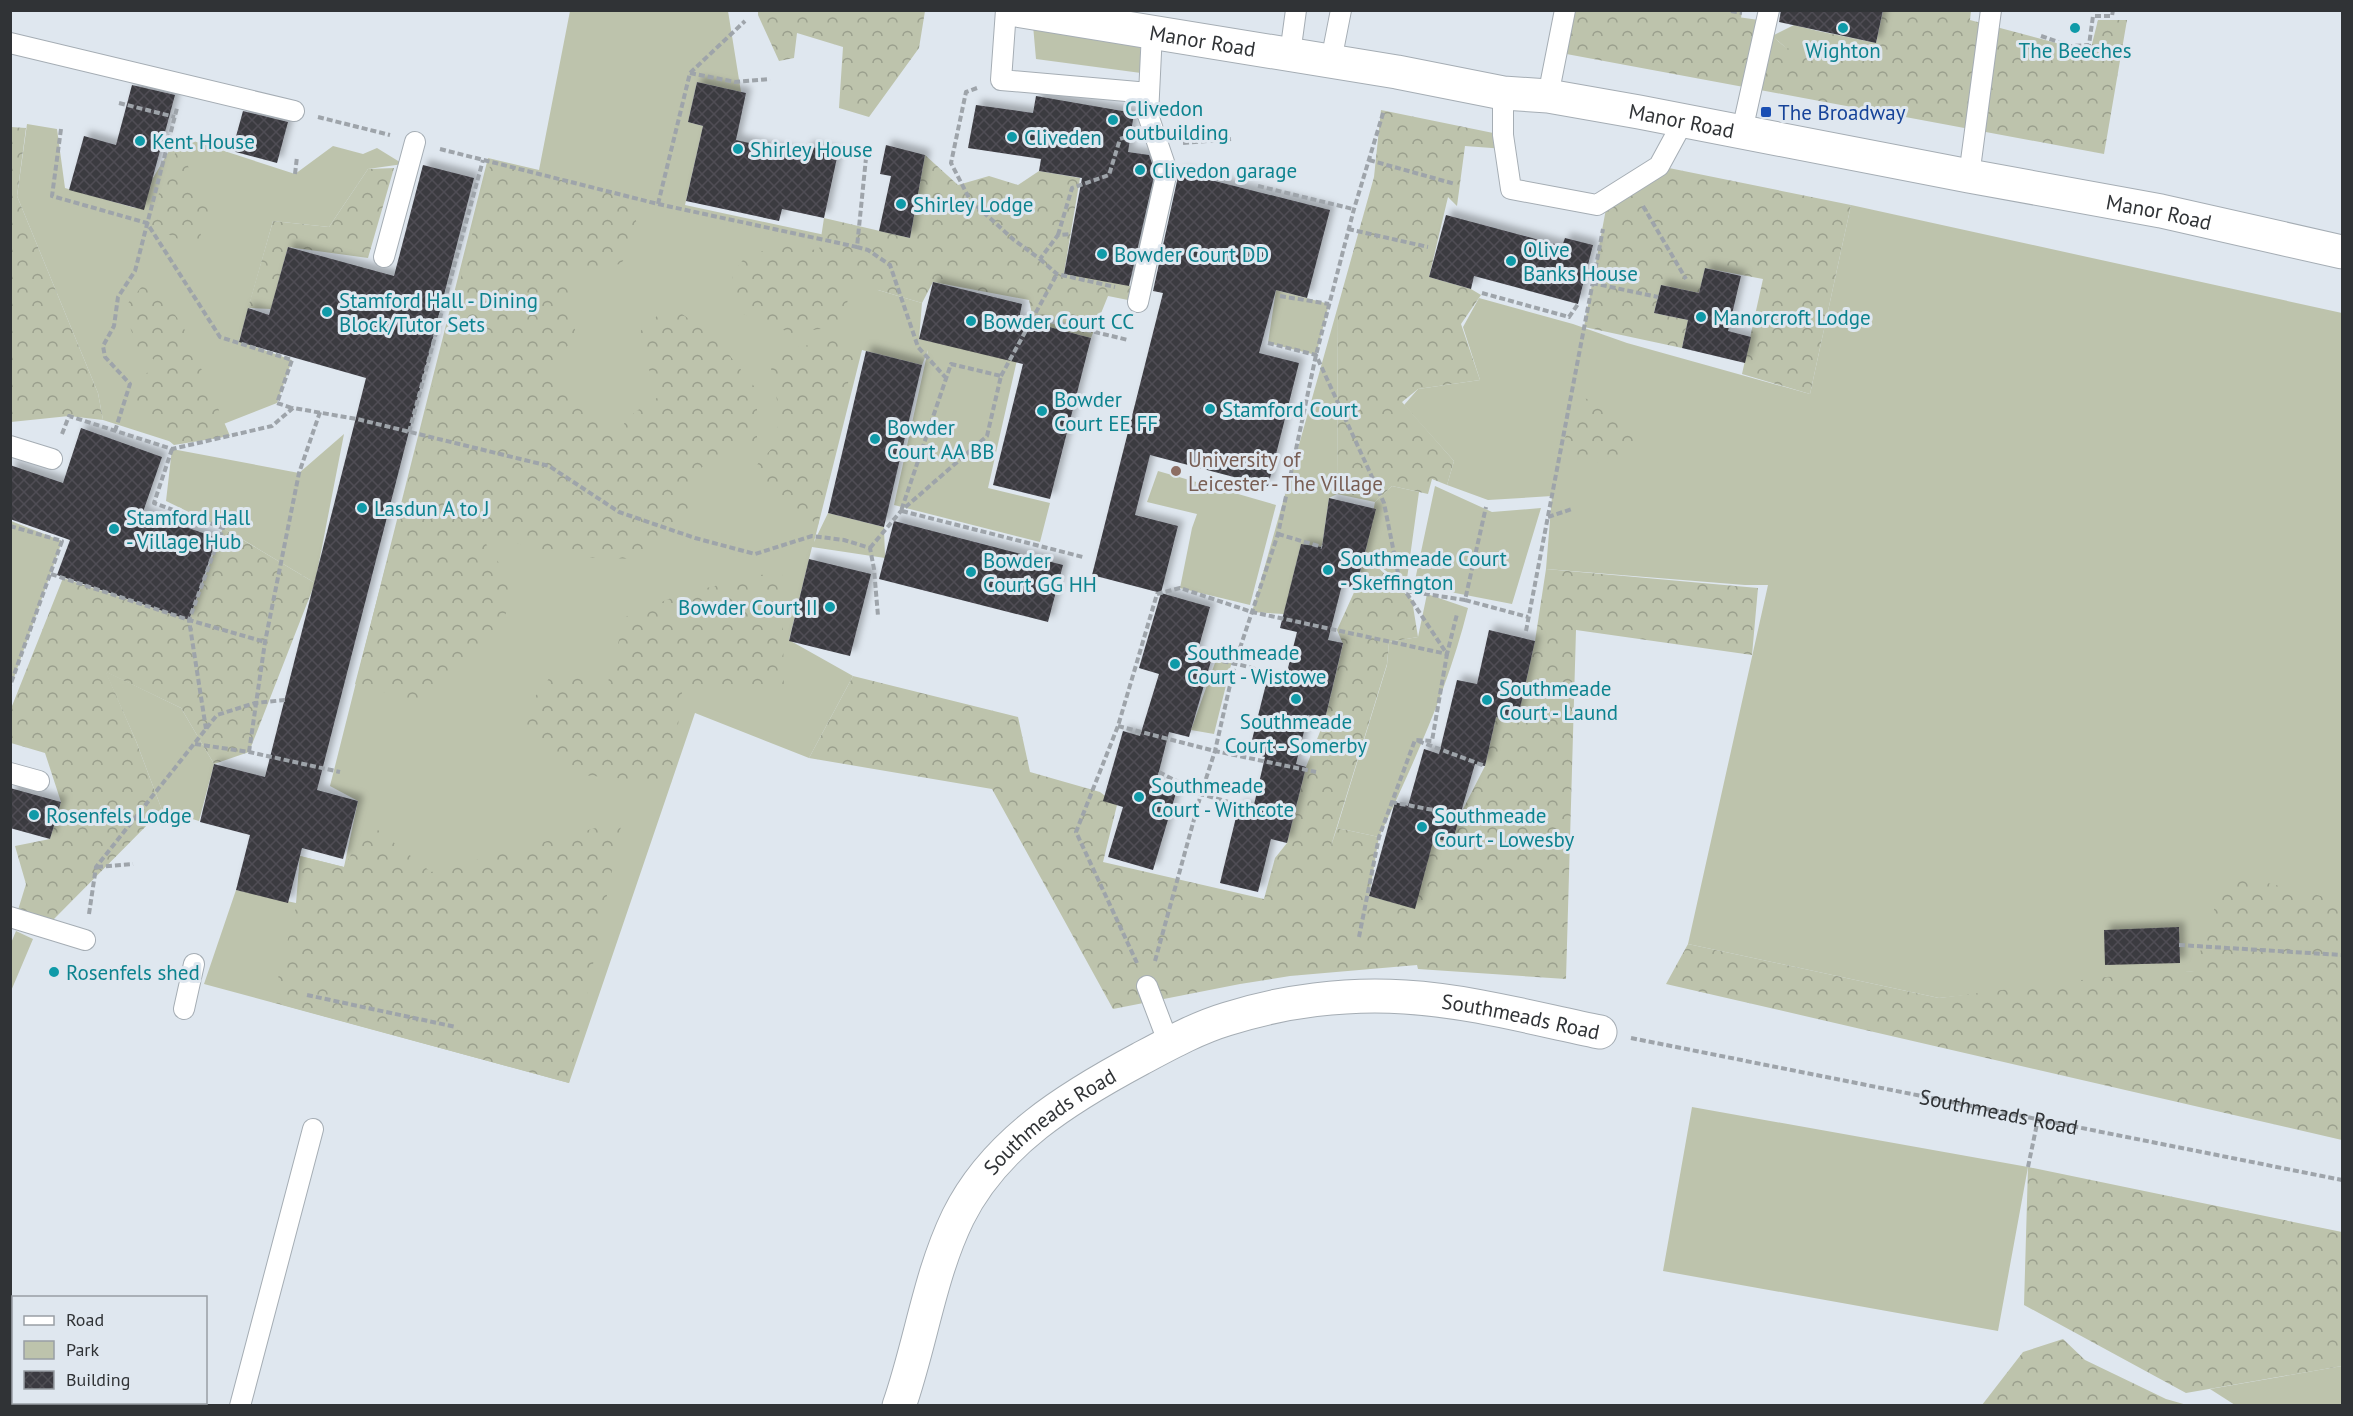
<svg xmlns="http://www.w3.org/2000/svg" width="2353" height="1416" viewBox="0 0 2353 1416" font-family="'PT Sans',sans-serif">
  <defs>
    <pattern id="forest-crowns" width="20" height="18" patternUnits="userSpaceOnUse" patternTransform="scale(1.5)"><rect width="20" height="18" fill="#bdc3ac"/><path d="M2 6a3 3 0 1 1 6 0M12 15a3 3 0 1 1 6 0" fill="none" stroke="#9a9f8d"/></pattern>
    <pattern id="building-cross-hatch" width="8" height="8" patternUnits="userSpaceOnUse" patternTransform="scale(1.5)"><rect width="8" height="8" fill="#3b3a41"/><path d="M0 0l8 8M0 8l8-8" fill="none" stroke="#4f4e54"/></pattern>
    <filter id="shadow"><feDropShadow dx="5.5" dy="-5.5" stdDeviation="3" flood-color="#0004"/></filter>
  </defs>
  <rect width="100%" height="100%" fill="#dfe7ef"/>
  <!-- green -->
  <path fill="#bdc3ac" d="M570,11h158l13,81 -44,-10 -9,40 15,4 -18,79 182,39 11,46 44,13 -3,36 98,21 -29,128 62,15 -10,39 -146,-37 34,-155 -6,15 -60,-15 -48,192 14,-29 56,14 1,31 -73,-11 -23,93 64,36 -44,82 -114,-45 -126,370 -365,-99 32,-94 60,13 4,-47 44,11 14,-66 -28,-15 158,-628 51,12z
    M1688,11h54l-1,7z
    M1032,14l108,21 1,38 -105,-14z
    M1794,25l24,6v28l-27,-7 -19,-16z
    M27,124l30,5 8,59 70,20 43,-72 117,38 38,-28 30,8 14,-6 26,16 -35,5 -39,58 -56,-6 -34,120 53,19 -15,43 -102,40 -72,-23 -5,-27 -81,-197z
    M1851,205l491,108v593l-147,65 -256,27 -251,-54 80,-359h-23l-199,-16 6,-73 -64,4 -41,-15 7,-24 -50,-56 14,-16 62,-9 -17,-53 16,-29 94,26 54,19 183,51z
    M1276,290l53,14 -13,51 -48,-12z
    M1338,306l-1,188 -8,4 -7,49 -21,-3 -17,70 -32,-2z
    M344,434l-29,149 -85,-51 -64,-31 6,-52 127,24z
    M1158,471l118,34 -26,100 -70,-17 12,-60 5,-14 -50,-12z
    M1392,486l27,6 -13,94 -41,-31 10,-53z
    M1435,486l57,26 49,-4 -29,96 -98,-19z
    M11,521l51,20 -51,145z
    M1427,594l41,14c-20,81 -54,154 -89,229l-42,-9 50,-163 2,-23 29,-5z
    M1233,657l-19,77 -23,-4 25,-70z
    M105,671l76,37 33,56 -15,57 -37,-11 -26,-69z
    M16,931l17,8 -22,52v-48z
    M1692,1107l336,60 -30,164 -335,-60z
    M2342,1366v39h-107l-25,-16z"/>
  <!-- forest -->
  <path fill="url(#forest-crowns)" d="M1688,10l78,11c10,27 26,31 52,37v-27l58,12 7,-32h88l-1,9 120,32 8,-32h29l-23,134 -543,-101 8,-42z
    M758,11v-1l167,1 -6,37 -50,69 -30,-9 4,-61 -46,-14 -3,25 -15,3 -21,-46z
    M1381,110l122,25 2,14 -40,-3 -8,60 -9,-9 -19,80 42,12 10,6 -20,29 19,56 -62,9 -16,13 52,59 -7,24 -15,-6 -4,15 -36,-8 -17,16 -38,-8 1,-188 36,-129z
    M11,127l15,1 -9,68 81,197 5,27 -34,-4 -58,6z
    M180,141l19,59 25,4 -25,24 7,26 -59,-31z
    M925,155l33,30 31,-9 29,9 21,-14 41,7 -16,95 67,13 -3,14 -20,-4 -17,42 -57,-15 -5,-23 -96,-18 -11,21 -71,-21 -8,44 -52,7 -50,-20 -9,-38 13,-18 42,-14 32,8 5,-33 86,20z
    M491,162l142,36 5,37 -17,29 -53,7v44l10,21 -29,28 20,30 49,36 17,-18 25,-16 -25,-60 34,-31 46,32 42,53v51l-65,31 -2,34 -48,53 -77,-2 -87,-25 39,58 -21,44 -77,68 -64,-18z
    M1659,166l192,39 -41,189 -68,-20 21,-95 -58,-11 -6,25 -38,-8 -7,28 34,7 -6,28 -98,-21 24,-129z
    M394,168l-26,90 -80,-11 -17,62 -23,-1 25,-87 56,6 39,-58z
    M149,278l34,48 47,110 -56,9 -43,-36 4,-32 29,-10 -26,-19 -15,-39z
    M858,336l-40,189 -59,-47 -5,-10 20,-22 6,-30 -10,-53 17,-14z
    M1582,397l34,14 28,31 -23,23 -33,-4 -27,-13z
    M223,528l92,55 -66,169 -35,12 -33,-56 -75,-36 30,69 26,69 -109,110 -35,-10 8,-26 -11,-38 35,-7 11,-37 -16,-49 -34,-10 -1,-32 53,-133 126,42z
    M1365,555l47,45 6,37 -29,5 -2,22 -57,185 7,-21 42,9 -10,59 45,12 20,-70 18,5 8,-28 25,-49 11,-49 21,4 18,-80 11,-72 212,19 -6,67 -176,-25 -10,349 -148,-10 -1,-4 -127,11 -50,8 -127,25 -121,-220 -183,-31 44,-82 165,41 12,55 70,20 17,13 -14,57 161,37 11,-41 12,-15 19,-76 19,-48 18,-75 -6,-14 19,-42z
    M782,570l2,122 -101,-8 -12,99 -89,-8 -64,-56 36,-47 53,14 18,-69 56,-23z
    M622,821l-53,262 -297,-81 25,-99 3,-47 44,11 25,-44 62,49z
    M2226,873l116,28v239l-676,-156 22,-40 251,54 167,-21 88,-6z
    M2028,1167l314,65v134l-156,27 -162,-88z
    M2063,1339l22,21 81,39 21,6h-205l41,-53z"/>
  <!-- building -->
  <path fill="url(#building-cross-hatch)" filter="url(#shadow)" d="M1781,10h102l-7,33 -97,-21z
    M697,82l49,11 -10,47 69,15 2,-9 31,7 -14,65 -42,-9 -3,12 -93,-20 17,-75 -15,-4z
    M132,85l43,10 -31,115 -75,-20 15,-54 32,9z
    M1036,96l98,17 -6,39 21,3 6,17 -26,114 -65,-12 18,-96 -43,-7 2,-12 -73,-11 8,-43 57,8z
    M243,111l45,11 -11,41 -45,-12z
    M886,145l39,10 -15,83 -31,-7 12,-55 -11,-2z
    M423,165l51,13 -157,612 41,11 -15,58 -41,-11 -14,55 -52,-13 14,-55 -50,-13 14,-58 51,13 101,-399 -127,-36 9,-34 21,7 19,-68 106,29z
    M1179,172l151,38 -23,88 -31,-8 -17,63 40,10 -31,123 -118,-31 -15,60 43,11 -17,67 -69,-18 71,-282 -10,-2z
    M1446,215l116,31 3,-8 28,7 -15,59 -104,-28 -3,13 -42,-12z
    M1705,268l36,8 -13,55 23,6 -6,26 -63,-15 6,-28 -34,-7 7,-28 38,8z
    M933,282l89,22 -3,15 72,19 -41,161 -57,-14 30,-121 -104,-25z
    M866,351l56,14 -38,162 -56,-14z
    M81,428l81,29 -19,55 74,26 -28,82 -132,-45 13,-35 -60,-21v-54l53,18z
    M1329,498l47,11 -20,79 -14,-3 -14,55 15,3 -18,76 -17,-4 -12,49 10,3 -19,76 -16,-4 -13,53 -38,-9 19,-78 14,4 12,-52 -16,-5 18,-72 17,4 13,-52 -17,-4 21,-84 21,3z
    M894,521l169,44 -15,57 -169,-43z
    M809,559l62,15 -21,82 -61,-15z
    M1161,593l49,14 -14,50 15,4 -22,76 -20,-5 -14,55 21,6 -23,77 -45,-13 15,-50 -20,-6 20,-70 17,5 19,-62 -20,-6z
    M1489,630l46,11 -18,81 -21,-5 -11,49 -10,-2 -23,79 -18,-5 -19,71 -46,-13 26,-94 13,4 16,-57 15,5 18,-74 20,4z
    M10,788l51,14 -11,37 -40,-11z
    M2179,927l1,36 -75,2 -1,-35z"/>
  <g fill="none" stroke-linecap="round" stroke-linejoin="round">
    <defs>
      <path id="service" d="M1006,10l-5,70 148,13
        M10,43l284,68
        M1290,54l6,-44
        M1331,61l10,-51
        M1503,93v42l8,54 86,16 62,-39 25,-46
        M1548,96l17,-86
        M1742,131l27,-121
        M1969,176l22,-166
        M384,257l31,-115
        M1138,302l29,-131 -19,-56 4,-83
        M10,446l42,13
        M10,773l29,8
        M10,917l75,23
        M1147,986l22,58
        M184,1009l10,-45
        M240,1406l73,-277"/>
      <g id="minor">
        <path id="s2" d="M1016,10l381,62 106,21 45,3 91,16 330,64 192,35 181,41"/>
        <path d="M10,1369l4,1"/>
        <path d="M116,1402l10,4"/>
        <path id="s3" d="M899,1406c22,-63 30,-129 59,-189 37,-75 111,-120 182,-158 28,-15 57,-31 87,-40 56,-18 120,-26 178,-22 66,4 131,22 195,35"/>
      </g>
    </defs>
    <!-- service casing -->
    <use href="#service" stroke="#a5adb4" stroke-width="22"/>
    <!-- minor casing -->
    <use href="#minor" stroke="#a5adb4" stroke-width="35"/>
    <!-- path -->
    <g stroke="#9ea4aa" stroke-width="4" stroke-dasharray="6 3" stroke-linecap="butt">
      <path d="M1731,11l11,2"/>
      <path d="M2041,36l29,10 19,-1 4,-29h19l1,-6"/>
      <path d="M690,73l45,9 35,-3"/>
      <path d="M977,88l-11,4 -15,71 19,37 44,40 26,19 18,-24 13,-1"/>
      <path d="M119,103l56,14"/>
      <path d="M318,117l72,18"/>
      <path d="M61,129l-9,67 95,27 73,114 72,23 -15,43 15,5"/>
      <path d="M1183,143l48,-4"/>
      <path d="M867,148l-10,99 11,3 22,15 28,82 28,31"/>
      <path d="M440,149l218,55 199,43"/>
      <path d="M1369,160l86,24"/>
      <path d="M295,174l2,-17"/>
      <path d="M1258,186l95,23"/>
      <path d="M658,204l32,-131 55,-52"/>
      <path d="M1643,206l43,73"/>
      <path d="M1348,229l80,18"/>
      <path d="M1058,235l14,-47 37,-13 11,-36 9,-3"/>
      <path d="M1040,259l17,15 58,13"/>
      <path d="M1592,283l66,14"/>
      <path d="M1482,293l87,24 9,-13"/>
      <path d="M1280,296l49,8"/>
      <path d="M1033,317l95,23"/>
      <path d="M1268,343l48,12 68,148 16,80 47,71 -15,87 -17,-1 -36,97 -20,100"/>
      <path d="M1001,376l56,-102"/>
      <path d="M115,431l15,-47 -25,-27 -2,-11 11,-20 4,-29 17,-26 42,-163"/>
      <path d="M409,432l74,-272"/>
      <path d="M62,434l7,-18 103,33 100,-23 21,-18 64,11 192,47 70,46 76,26 60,16 57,-18 32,4 26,8 4,21 4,47"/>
      <path d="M172,449l-18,54 69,25 -34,92 17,109"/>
      <path d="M902,511l181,46"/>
      <path d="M1548,517l24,-8"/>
      <path d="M10,526l52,15 -52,145"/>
      <path d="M1278,534l44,13"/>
      <path d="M870,548l31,-37 86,-75 14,-60 -50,-12 -50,147"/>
      <path d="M51,574l138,46 76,22"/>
      <path d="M1406,591l59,9 21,-93"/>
      <path d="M1465,600l63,17"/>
      <path d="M1526,631l77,-402"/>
      <path d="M1196,657c29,5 64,8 88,27"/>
      <path d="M1118,726l97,25 101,21"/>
      <path d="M1418,741l67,25"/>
      <path d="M195,744l54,8 91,20"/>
      <path d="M249,752l16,-110 34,-169 21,-61"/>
      <path d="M1159,772l42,22 38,11"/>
      <path d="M1391,802l69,13"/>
      <path d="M97,867l36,-3"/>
      <path d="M89,914l7,-47 121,-152 38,-12 30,-3"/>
      <path d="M2179,945l163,10"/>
      <path d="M1155,961l46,-167 14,-43 20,-88 43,-129 38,-179 38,-146 30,-99"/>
      <path d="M1137,963l-61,-131 42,-106 39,-132 23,-6 72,24 195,42 10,-40"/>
      <path d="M307,995l149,32"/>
      <path id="s1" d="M1631,1038l711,142"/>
      <path d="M2028,1167l10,-48"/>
    </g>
    <!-- service -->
    <use href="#service" stroke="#fff" stroke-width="20"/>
    <!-- minor -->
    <use href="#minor" stroke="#fff" stroke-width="33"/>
  </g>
  <!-- markers -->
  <g fill="#0f9aa8" stroke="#dfe7ef" stroke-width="2">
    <circle cx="1843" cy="28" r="6"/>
    <circle cx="2075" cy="28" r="6"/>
    <circle cx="1113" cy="120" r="6"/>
    <circle cx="1012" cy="137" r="6"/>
    <circle cx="140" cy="141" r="6"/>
    <circle cx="738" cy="149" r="6"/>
    <circle cx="1140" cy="170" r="6"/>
    <circle cx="901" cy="204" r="6"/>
    <circle cx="1102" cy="254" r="6"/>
    <circle cx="1511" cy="261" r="6"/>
    <circle cx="327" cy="312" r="6"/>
    <circle cx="1701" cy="317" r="6"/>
    <circle cx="971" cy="321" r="6"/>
    <circle cx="1210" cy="409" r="6"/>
    <circle cx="1042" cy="411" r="6"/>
    <circle cx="875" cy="439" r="6"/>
    <circle cx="362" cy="508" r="6"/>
    <circle cx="114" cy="529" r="6"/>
    <circle cx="1328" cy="570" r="6"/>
    <circle cx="971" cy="572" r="6"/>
    <circle cx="830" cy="607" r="6"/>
    <circle cx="1175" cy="664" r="6"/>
    <circle cx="1296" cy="699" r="6"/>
    <circle cx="1487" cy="700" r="6"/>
    <circle cx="1139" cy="797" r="6"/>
    <circle cx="34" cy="815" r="6"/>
    <circle cx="1422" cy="827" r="6"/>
    <circle cx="54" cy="972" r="6"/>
  </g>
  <rect fill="#1a4fb4" stroke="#dfe7ef" stroke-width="2" x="1760" y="106" width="12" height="12" rx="3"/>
  <circle fill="#8d6e63" stroke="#dfe7ef" stroke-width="2" cx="1176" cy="471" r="6"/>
  <g text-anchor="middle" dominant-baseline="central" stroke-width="6" stroke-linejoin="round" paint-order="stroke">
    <!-- street labels -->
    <g font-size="21" fill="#303336" stroke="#dfe7ef">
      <text stroke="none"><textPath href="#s2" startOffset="189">Manor Road</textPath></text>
      <text stroke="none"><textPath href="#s2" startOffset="675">Manor Road</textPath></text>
      <text stroke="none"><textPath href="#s2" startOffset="1161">Manor Road</textPath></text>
      <text stroke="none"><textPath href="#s3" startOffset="837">Southmeads Road</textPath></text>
      <text stroke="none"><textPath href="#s1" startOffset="375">Southmeads Road</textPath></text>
      <text stroke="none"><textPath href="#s3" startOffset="333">Southmeads Road</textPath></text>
    </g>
    <!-- culture labels -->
    <g font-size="21" fill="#0d838f" stroke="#dfe7ef" text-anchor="start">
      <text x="1843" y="50" text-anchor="middle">Wighton</text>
      <text x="2075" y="50" text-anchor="middle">The Beeches</text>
      <text x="1125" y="108">Clivedon<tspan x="1125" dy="24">outbuilding</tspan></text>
      <text x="1024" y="137">Cliveden</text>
      <text x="152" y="141">Kent House</text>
      <text x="750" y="149">Shirley House</text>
      <text x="1152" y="170">Clivedon garage</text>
      <text x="913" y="204">Shirley Lodge</text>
      <text x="1523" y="249">Olive<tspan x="1523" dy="24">Banks House</tspan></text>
      <text x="1114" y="254">Bowder Court DD</text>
      <text x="339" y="300">Stamford Hall - Dining<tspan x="339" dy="24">Block/Tutor Sets</tspan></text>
      <text x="1713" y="317">Manorcroft Lodge</text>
      <text x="983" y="321">Bowder Court CC</text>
      <text x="1054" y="399">Bowder<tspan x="1054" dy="24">Court EE FF</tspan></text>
      <text x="1222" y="409">Stamford Court</text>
      <text x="887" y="427">Bowder<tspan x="887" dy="24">Court AA BB</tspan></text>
      <text x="374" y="508">Lasdun A to J</text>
      <text x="126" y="517">Stamford Hall<tspan x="126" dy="24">- Village Hub</tspan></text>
      <text x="1340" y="558">Southmeade Court<tspan x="1340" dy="24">- Skeffington</tspan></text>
      <text x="983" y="560">Bowder<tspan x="983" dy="24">Court GG HH</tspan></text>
      <text x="818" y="607" text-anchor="end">Bowder Court II</text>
      <text x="1187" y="652">Southmeade<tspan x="1187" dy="24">Court - Wistowe</tspan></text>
      <text x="1499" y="688">Southmeade<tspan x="1499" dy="24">Court - Laund</tspan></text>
      <text x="1296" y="721" text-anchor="middle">Southmeade<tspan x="1296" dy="24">Court - Somerby</tspan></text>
      <text x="1151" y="785">Southmeade<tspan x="1151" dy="24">Court - Withcote</tspan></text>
      <text x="46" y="815">Rosenfels Lodge</text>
      <text x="1434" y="815">Southmeade<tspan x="1434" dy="24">Court - Lowesby</tspan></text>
      <text x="66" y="972">Rosenfels shed</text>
    </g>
    <!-- transit labels -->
    <g font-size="21" fill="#164399" stroke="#dfe7ef" text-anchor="start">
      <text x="1778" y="112">The Broadway</text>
    </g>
    <!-- education labels -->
    <g font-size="21" fill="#785e54" stroke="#dfe7ef" text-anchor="start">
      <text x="1188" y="459">University of<tspan x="1188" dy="24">Leicester - The Village</tspan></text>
    </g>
  </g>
  <!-- border -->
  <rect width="2353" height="1416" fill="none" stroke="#303336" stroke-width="24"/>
  <!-- legend -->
  <rect x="12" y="1296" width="195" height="108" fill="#dfe7ef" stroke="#999fa5" stroke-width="1.5"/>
  <rect x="24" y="1316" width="30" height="9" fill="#ffffff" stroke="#999fa5" stroke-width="1.5"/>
  <text x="66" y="1326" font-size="18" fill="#303336">Road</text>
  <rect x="24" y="1341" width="30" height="18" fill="#bdc3ac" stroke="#999fa5" stroke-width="1.5"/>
  <text x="66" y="1356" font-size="18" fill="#303336">Park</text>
  <rect x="24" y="1371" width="30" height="18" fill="url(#building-cross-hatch)" stroke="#999fa5" stroke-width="1.5"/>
  <text x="66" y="1386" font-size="18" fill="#303336">Building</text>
</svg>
